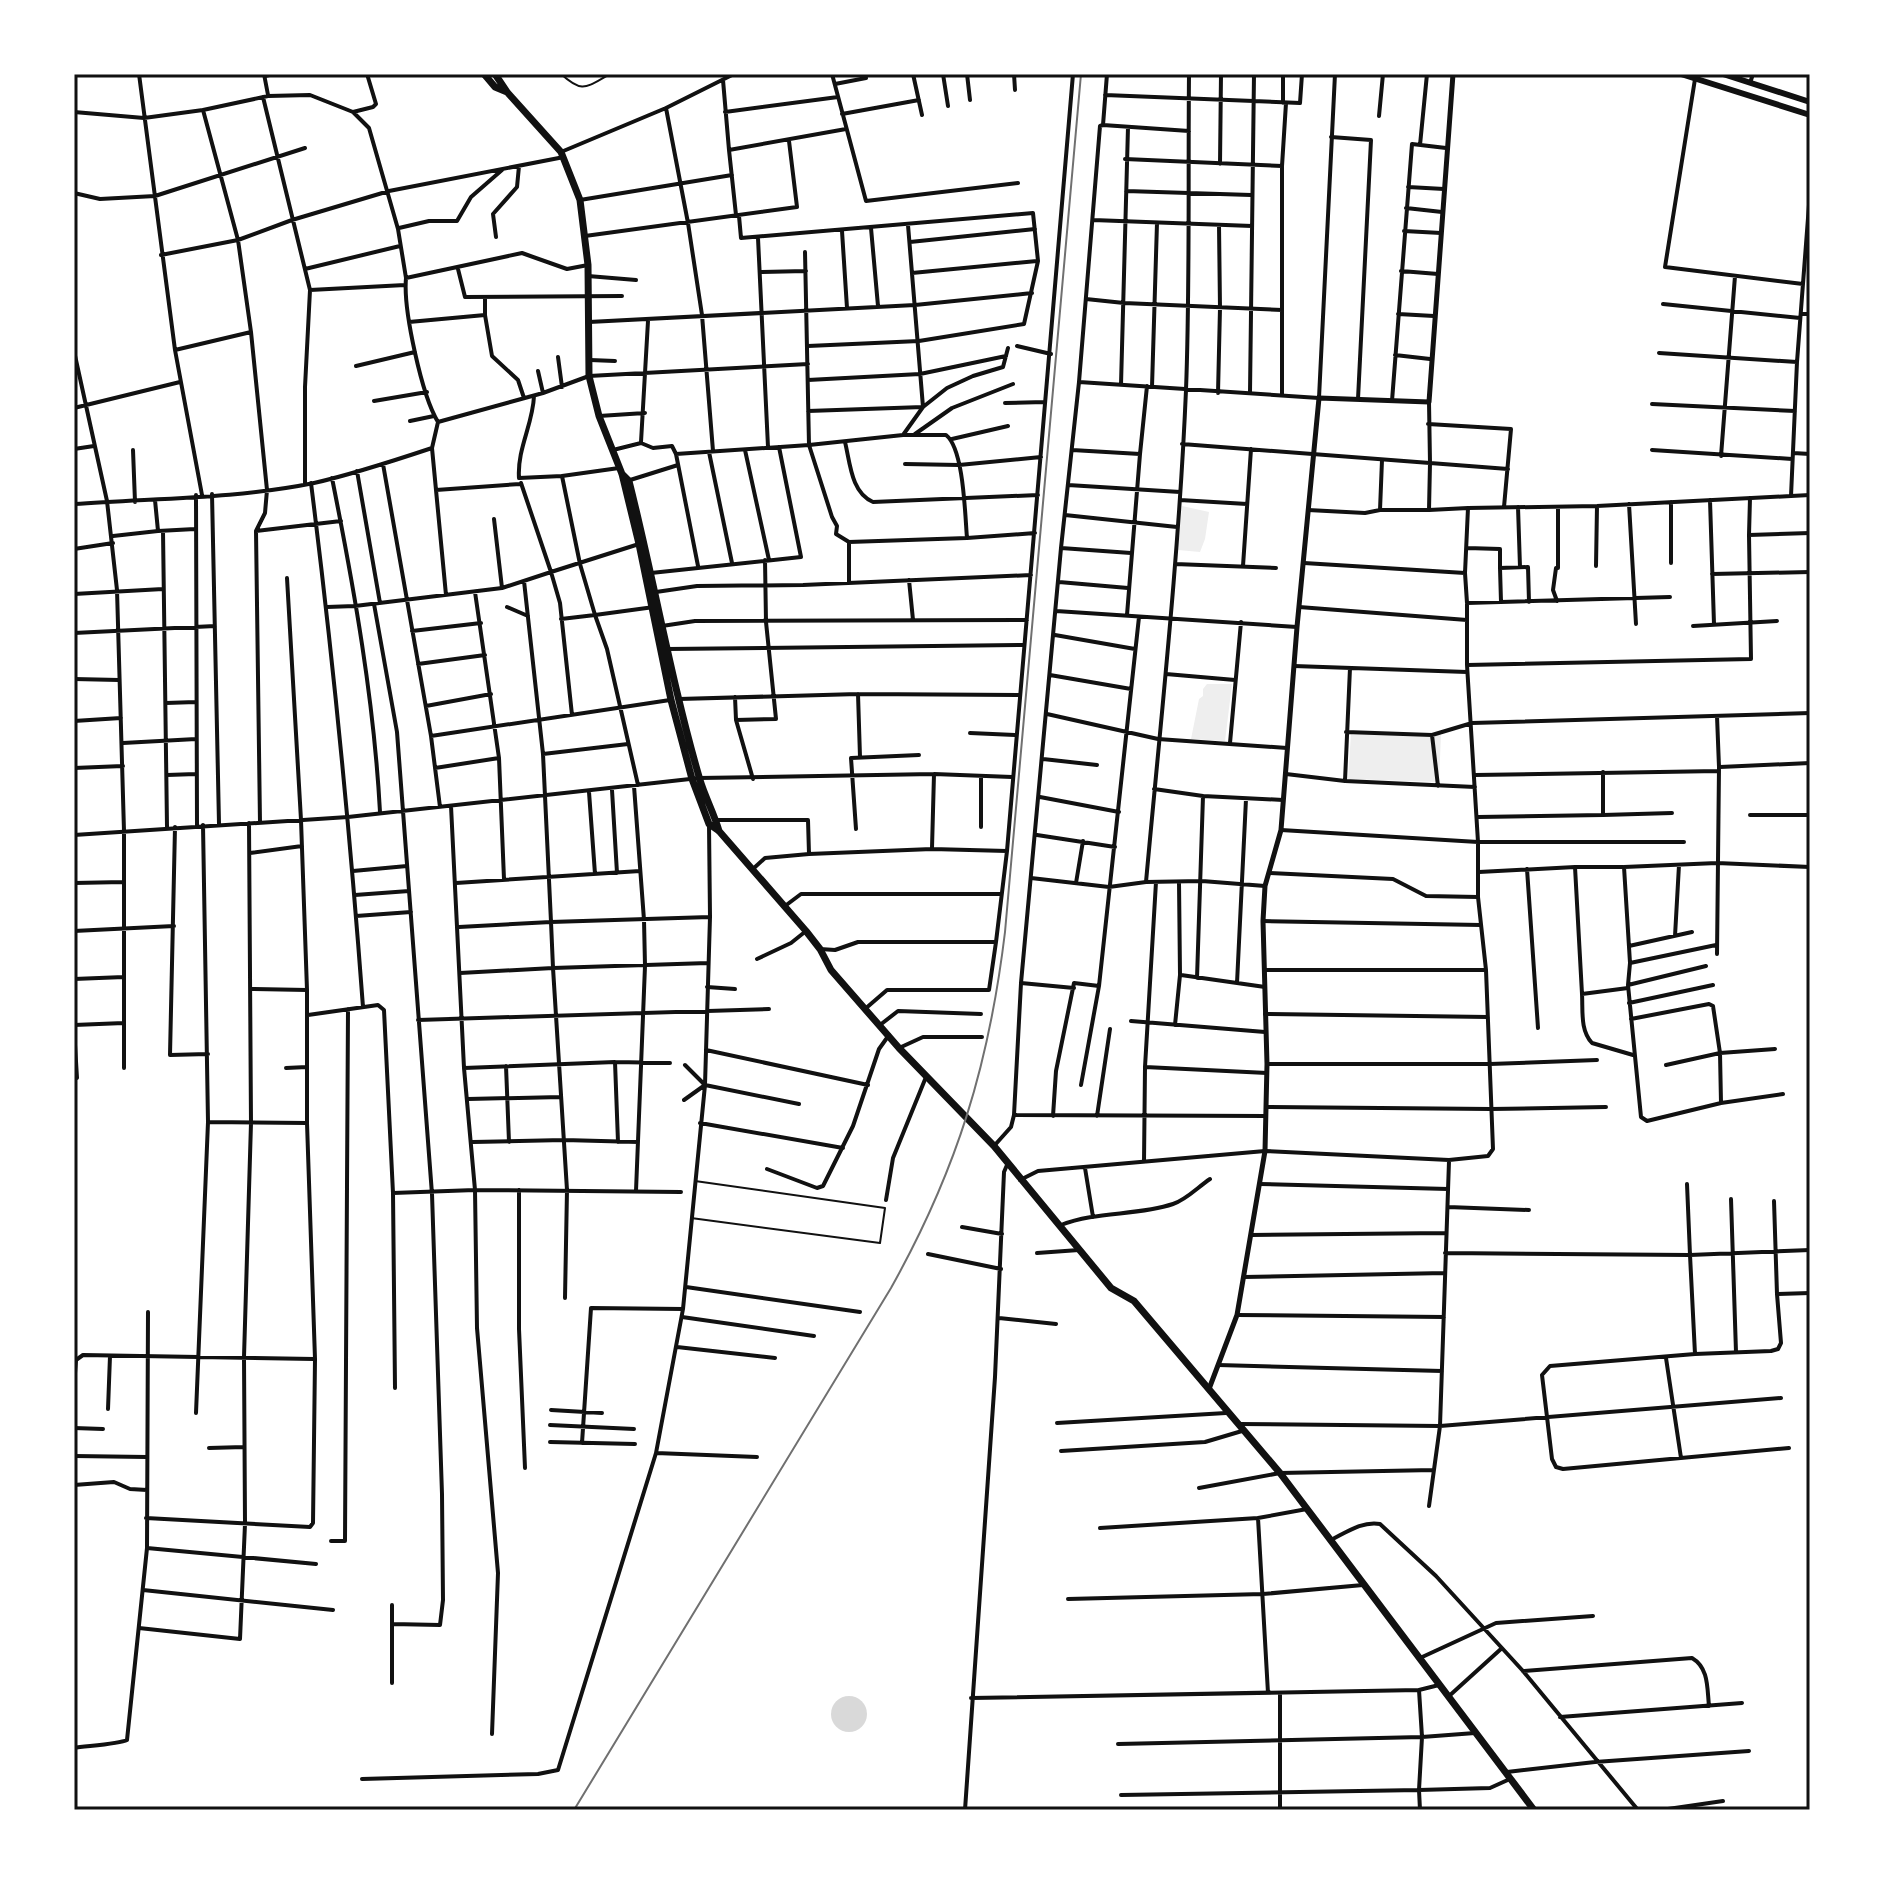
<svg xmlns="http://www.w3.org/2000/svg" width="1884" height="1884" viewBox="0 0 1884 1884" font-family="Montserrat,sans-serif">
  <rect width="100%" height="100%" fill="#fff"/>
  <!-- green -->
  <path fill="#eee" d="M1182,506l27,6 -4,27 -5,13 -22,-2z
    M1207,684h25l-7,57 -34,-2 8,-40 4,-3v-7z
    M1351,734l90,1 -2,47 -91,-3z"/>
  <!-- water -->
  <path fill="#d9d9d9" d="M831 1714a18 18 0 1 1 36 0a18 18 0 1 1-36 0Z"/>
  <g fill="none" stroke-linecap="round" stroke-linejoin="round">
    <!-- service -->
    <path stroke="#111" stroke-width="2" d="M561,74c22,20 25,13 49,0
      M691,1218l189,25 5,-35 -190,-27"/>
    <!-- minor -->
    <path stroke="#111" stroke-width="4" d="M139,74l36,276 27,145
      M264,74l4,21
      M832,74l34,127 152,-18
      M913,74l9,41
      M943,74l5,32
      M967,74l3,26
      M1014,74l1,16
      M265,76l9,-2
      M1695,79l-30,188 138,17
      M723,80l6,70 117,-21
      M1750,83l3,-9
      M835,84l31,-6
      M1105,95l195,8 2,-29
      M263,97l47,193 -5,97v97
      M1283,103v-29
      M666,108l22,115 14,92 11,136
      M203,110l35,130 13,92 16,158 -2,23 -9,18 4,292
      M74,112l70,6 59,-8 65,-14 42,-1 43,17 16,16 29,101 8,49 116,-25 45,16 21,-4
      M353,112l20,-5 3,-3 -9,-30
      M725,112l113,-15
      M842,114l77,-14
      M1379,116l4,-42
      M1103,125l86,6
      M1331,137l40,3 -13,259
      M1420,145l7,-71
      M729,150l7,65
      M561,152l105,-44 68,-34
      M1125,159l157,7
      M1220,164l1,-90
      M1408,187l36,2
      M1126,191l125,4
      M1810,192l-13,170 -6,134 19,-1
      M74,193l26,6 55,-3 150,-48
      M580,200l152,-25
      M1406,208l36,4
      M739,216l2,22 292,-25 5,48 -14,63 -105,17 -111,5
      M1093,220l159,6
      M399,228l30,-7h28l14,-24 31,-27
      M871,228l7,78
      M842,231l5,77
      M1404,231l37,2
      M585,236l212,-29 -8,-66
      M496,237l-3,-23 24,-27 2,-21
      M758,238l10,209
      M910,242l125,-13
      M805,252l4,193 23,72 5,9 -1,8 13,8
      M161,255l77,-15 54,-20 97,-29 175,-34
      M305,269l95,-23
      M458,269l7,28 157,-1
      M1401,271l37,3
      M760,272l46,-1
      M912,273l125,-12
      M588,276l48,4
      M406,278c-3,32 16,118 32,144
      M310,290l95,-5
      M485,298v17
      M1086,299l38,4 158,7
      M1663,304l137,14
      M1398,314l36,2
      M1801,314h9
      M409,322l76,-7 7,41 26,24 6,18
      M589,322l326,-17 117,-12
      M1017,346l34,8
      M175,350l76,-18
      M74,351l33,150 10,89 7,241v237
      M1659,353l138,9
      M1395,355l35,4
      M558,357l4,30
      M590,360l25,1
      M356,366l59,-14
      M538,371l5,22
      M808,380l112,-6 86,-18
      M1079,382l240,16 16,-324
      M1121,385l7,-258
      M1152,387l5,-164
      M1218,393l2,-85 -1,-83
      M1250,393l4,-319
      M1282,395v-229l4,-63
      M534,396c-1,28 -17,53 -15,82l43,-2 57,-8
      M374,401l53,-9
      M1392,401l20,-257 34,4
      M1005,403l40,-1
      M1652,404l143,7
      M74,408l106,-26
      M808,411l115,-4 24,-19 26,-12 30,-9 5,-19
      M599,416l46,-3
      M410,421l24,-5
      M1428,424l83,5 -7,78
      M915,434l37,-26 61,-24
      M903,435l20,-28 -15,-182
      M952,439l56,-13
      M641,442l7,-121
      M845,442c5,20 6,51 28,60l165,-7
      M1182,444l248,19 -1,-61
      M432,448l4,42 84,-6
      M74,449l20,-3
      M133,450l2,52
      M613,450l28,-7 12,5 19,-2 4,8 22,112
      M745,450l24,110
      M1072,450l68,4 7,-68
      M1652,450l140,9
      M709,452l23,111
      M1793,453l17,1
      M676,454l133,-9 94,-10h43c18,14 19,81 21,103
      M1721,456l14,-180
      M1382,460l-2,50h49
      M383,464l48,272 9,71
      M905,464l54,1 82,-8
      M357,471l23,132
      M562,476l18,88 15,51 59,-8
      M332,478c22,110 42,222 48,334
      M627,481l51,-16
      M311,483c22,175 39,349 52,524
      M521,483l30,89 88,-28
      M1068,485l112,7
      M436,490l10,105
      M212,494l7,330
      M196,495l1,330
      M155,500l3,31 37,-2
      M1180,500l67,4
      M1710,500l4,124
      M1671,502v61
      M74,504c79,-6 161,-5 240,-21 40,-9 79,-22 118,-35l6,-26 105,-29 46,-17 219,-12
      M1629,504l7,120
      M1518,507l2,60
      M1558,507v61
      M1468,508l-39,2 1,-47 78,6
      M1308,510l57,3 15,-3
      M1065,515l112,12
      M494,519l8,69 49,-16 9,31 12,112
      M163,531l4,296
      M256,531l85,-10
      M1749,535l1,-37
      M113,536l45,-5
      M1061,548l70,5
      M1467,548l33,1v19l28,-1 1,35
      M74,549l39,-6
      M1304,563l161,10
      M1175,564l101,4
      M1243,566l8,-117
      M1596,566l1,-60
      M1500,568l1,34
      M1556,568l-3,22 4,11
      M651,573l150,-16 -22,-110
      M1712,574l98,-2
      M909,580l4,40
      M524,581l19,173 8,168 159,-5
      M1059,582l69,6
      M849,583v-41l118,-4 68,-5
      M475,592l24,166 5,121
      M656,592l41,-6 106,-1 228,-10
      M74,594l89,-5
      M1670,597l-203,6 -2,-30 3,-65 129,-2 194,-10
      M374,604l23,128 35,462 10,300 1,106 -3,25 -48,-1
      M1467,604v61l284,-6 -2,-124 61,-2
      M327,607l28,-1 147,-18
      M507,607l21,9
      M1299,607l168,13
      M1056,611l241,16
      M1127,615l13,-161
      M561,619l34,-4 12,34 31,136
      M662,626l33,-5 332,-1
      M1693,626l84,-5
      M412,631l69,-8
      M74,633l141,-7
      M1055,635l80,14
      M667,649l357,-4
      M418,664l67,-9
      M1294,666l173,6
      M1166,674l69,6
      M1050,675l81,14
      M74,679l45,1
      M858,694l2,63
      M735,697l1,23 17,59
      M679,699l179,-5 162,1
      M166,703l30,-1
      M426,706l65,-12
      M1047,714l111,25 129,9
      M736,720l40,-1 -10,-97 -1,-62
      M74,721l47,-3
      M1346,732l86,3 40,-12 338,-10
      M970,733l45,2
      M1432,735l6,51
      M431,736l239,-36
      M123,743l73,-4
      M1230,743l11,-121
      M543,754l85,-10
      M1043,759l54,6
      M1720,767l90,-4
      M74,768l49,-2
      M435,768l64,-10
      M1603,772v43l69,-2
      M1286,774l59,7 130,6
      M167,775l29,-1
      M1475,775l244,-4
      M1345,781l5,-113
      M634,786l10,134 1,46 -9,225
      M1154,789l49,7
      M612,790l5,83
      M589,792l6,82
      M1040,797l79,15
      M451,806l13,262 11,122 2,138 21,245 -6,161
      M1750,815h60
      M1478,817l125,-2
      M716,820h92l1,34
      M203,825l5,297
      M175,827l-5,228 38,-1
      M981,827v-51
      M856,829l-5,-71 68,-3
      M1281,830l197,12h206
      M74,835l274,-18 351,-39 235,-4 78,3
      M1037,835l78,12
      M932,848l2,-74
      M250,853l52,-7
      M1623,867h-48l7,127 46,-6
      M754,868l11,-10 44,-4 123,-5 75,2
      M1527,869l11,159
      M353,871l54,-5
      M1479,872l96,-5
      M1269,873l124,6 33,17 52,1
      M1031,878l78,9 37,-5 56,-1 63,5
      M1146,882c15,-164 33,-327 40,-492 4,-105 2,-211 3,-316
      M74,883l50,-1
      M456,883l184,-12
      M1076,883l7,-42
      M355,895l54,-4
      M785,906l16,-12h200
      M356,916l55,-4
      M1263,921l218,4
      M459,927l92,-5 2,46 155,-5
      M74,931l100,-5
      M1675,936l4,-71
      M1629,946l63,-14
      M820,949l15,1 23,-8h138l11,-91 66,-777
      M1717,954l2,-187 -2,-51
      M757,959l34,-16 15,-12
      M1630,963l86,-18
      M1265,970h221
      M460,973l93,-5 14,222 -2,108
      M1181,975l84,12
      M1197,978l6,-182 80,4
      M74,979l50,-2
      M1021,983l53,5
      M1237,983l9,-184
      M1628,985l78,-19
      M707,987l28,2
      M252,989l55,1
      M1582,994c1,17 -2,36 10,49l41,12
      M1629,1003l84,-18
      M865,1009l22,-19h102l7,-48
      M1265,1014l223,3
      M308,1015l70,-10 6,5 9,183 2,195
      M1631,1019l78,-15 4,2 7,47 1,50
      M418,1020l351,-11
      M1131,1021l134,11
      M74,1025l50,-2
      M880,1025l18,-14 83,3
      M1175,1025l5,-50 -1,-93
      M74,1028l3,50
      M899,1048l24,-11h59
      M706,1050l162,35
      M615,1062l3,80
      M1267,1064h223l107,-4
      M1666,1065l54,-12 55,-4
      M506,1066l3,76
      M1145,1067l122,6
      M286,1068l21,-1
      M464,1068l151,-6 55,1
      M705,1085l94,19
      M1081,1085l18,-99 40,-369
      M1783,1094l-62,9 -74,18 -6,-4 -13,-132 2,-22 -6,-96 93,-4 93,4
      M468,1099l93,-2
      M684,1100l21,-15 -20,-20
      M1267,1107l224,2 115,-2
      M1014,1115l252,1
      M1053,1116l3,-45 18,-88 25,3
      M1097,1116l13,-87
      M700,1123l143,25
      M473,1142l91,-2 74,2
      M994,1146l17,-19 3,-12 7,-132 40,-435 18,-166 21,-256 3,-1 4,-51
      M1144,1162l1,-95 11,-185
      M1085,1168l8,49
      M767,1169l50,19 6,-2 30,-60 26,-77 10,-14
      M1020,1180l18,-9 227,-20 184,9 39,-4 5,-7 -7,-179 -8,-73v-55l-11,-177
      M1260,1184l188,5
      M1687,1184l3,71 120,-5
      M519,1190v139l6,139
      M393,1193l82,-3 206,2
      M1731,1199l5,153
      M886,1200l7,-42 33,-81
      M1774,1201l3,93
      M1448,1207l81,3
      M1061,1225c35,-14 76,-9 112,-21 13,-4 25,-17 37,-25
      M962,1227l40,7
      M1251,1235l195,-2
      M1037,1253l42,-3
      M1445,1253l245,2 5,99
      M928,1254l73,15
      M1244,1277l201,-4
      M686,1287l174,25
      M1237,1315l207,2
      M682,1317l132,19
      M999,1318l57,6
      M677,1347l98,11
      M1666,1358l15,100
      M1218,1365l224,6
      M74,1386l2,-26 7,-5 231,4
      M108,1409l2,-53
      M551,1410l51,3
      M196,1413l12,-291 99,1
      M1057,1423l169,-10
      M1239,1424l201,2 341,-28
      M550,1425l84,4
      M74,1428l29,1
      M550,1442l85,2
      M582,1443l9,-135 92,1 22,-224 5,-168 -1,-92
      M209,1448l35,-1
      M1789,1448l-226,21 -7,-2 -4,-8 -10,-84 8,-9 145,-12 76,-3 7,-2 3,-6 -4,-49 33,-1
      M1061,1451l144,-9 37,-11
      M656,1453l101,4
      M74,1456l73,1
      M74,1485l40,-3 16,7 17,1
      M1199,1488l81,-15 154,-3
      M1429,1506l11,-80 9,-265
      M146,1518l164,9 3,-4 2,-164 -8,-236v-133l-6,-170 -14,-242
      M1258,1518l49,-9
      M1100,1528l158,-10 10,175
      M1331,1540c16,-8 31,-19 49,-16l56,52 87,95 115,139
      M331,1541h14l3,-532
      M147,1548l1,-236
      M143,1590l190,20
      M1068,1599l195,-5 100,-9
      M139,1628l101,11 5,-115 -1,-167 7,-234 -2,-300
      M1420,1658l76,-35 97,-7
      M1523,1671l169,-13c17,10 15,30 17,48
      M392,1683v-78
      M1419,1690l20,-5
      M1448,1697l54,-49
      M971,1698l448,-8 3,47 -3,53 -298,5
      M1560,1717l182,-14
      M1118,1744l304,-7 53,-4
      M74,1748c13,-2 45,-4 53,-8l20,-192 169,16
      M1507,1772l88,-10 154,-11
      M74,1779l1,31
      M362,1779l176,-5 20,-4 98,-317 27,-144
      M965,1810l30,-433 9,-205 3,-7
      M1280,1810v-116
      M1420,1810l-1,-20 71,-2 20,-9
      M1661,1810l62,-9"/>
    <!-- tertiary -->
    <path stroke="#111" stroke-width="5" d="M1209,1389l28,-74 28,-164 2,-87 -4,-143 2,-35 16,-56 16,-203 22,-229 110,4 24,-328"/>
    <!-- secondary -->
    <path stroke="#111" stroke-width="6" d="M1681,74l129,41
      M1723,74l87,28"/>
    <!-- primary -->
    <path stroke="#111" stroke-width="7" d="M484,74l11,13 12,5
      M495,74l12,18 54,60 19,48 8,65 1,111 10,40 23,58 17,70 32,156 21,79 17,45 10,7 87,100 14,18 11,21 68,78 95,98 117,142 23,13 146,172 254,337
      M622,474l7,7c25,99 42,200 71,299 5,17 14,33 19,51"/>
    <!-- rail -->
    <path stroke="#707070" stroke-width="2" d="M574,1810l317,-522c66,-118 98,-223 114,-356l76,-858"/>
  </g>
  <!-- border -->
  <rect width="1884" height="1884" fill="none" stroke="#ffffff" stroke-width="152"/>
  <rect x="76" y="76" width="1732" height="1732" fill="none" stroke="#111" stroke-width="3"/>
</svg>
